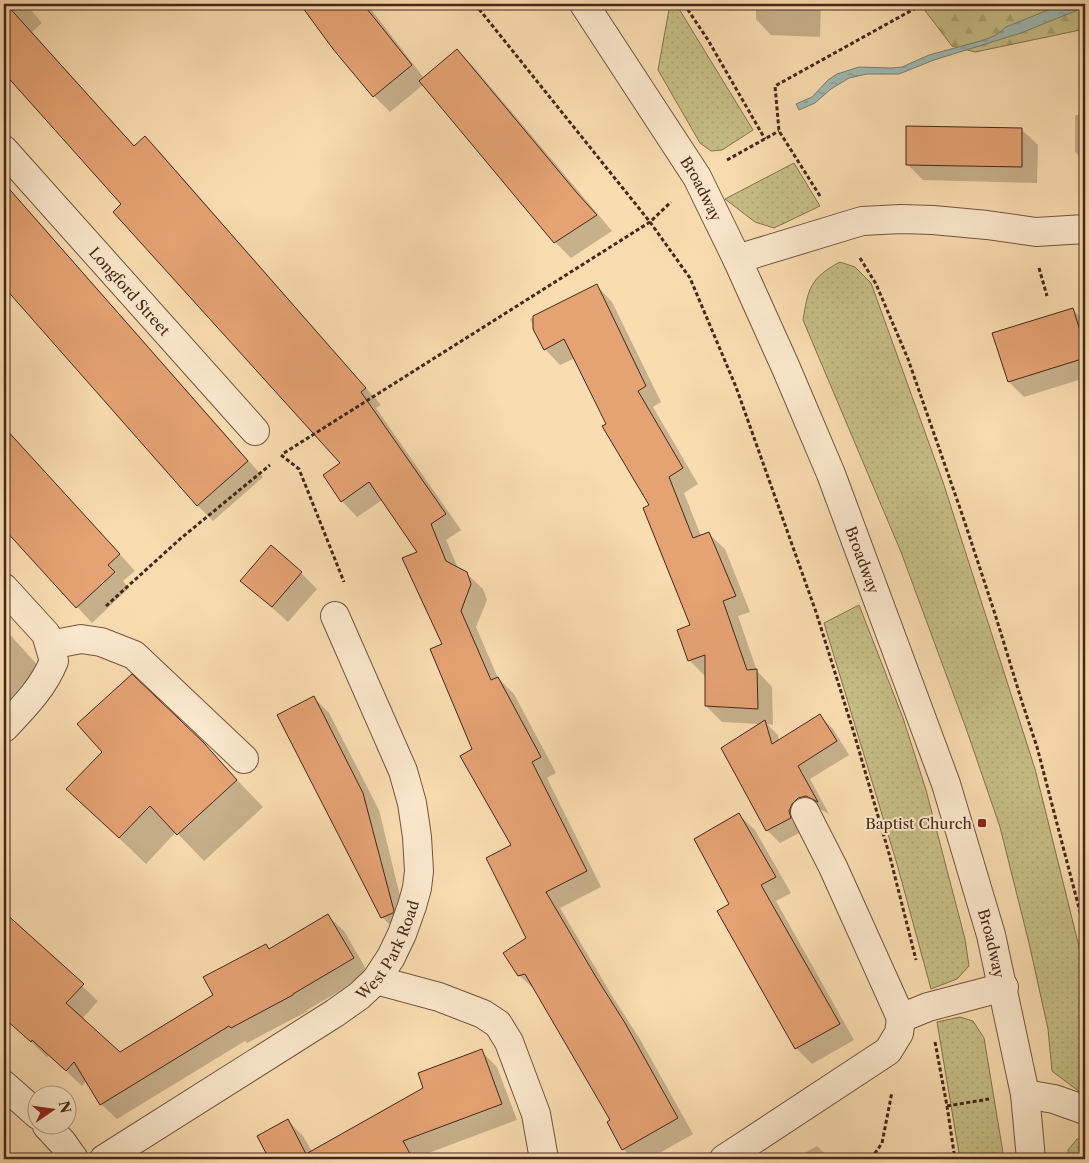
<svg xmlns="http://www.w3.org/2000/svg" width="1089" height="1163" viewBox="0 0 1089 1163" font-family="'Libre Caslon Text',serif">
  <defs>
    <pattern id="grass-dots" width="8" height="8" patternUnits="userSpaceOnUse" patternTransform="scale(1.25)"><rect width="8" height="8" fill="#c6be86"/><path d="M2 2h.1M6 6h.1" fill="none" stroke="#aba373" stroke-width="1.8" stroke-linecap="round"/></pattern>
    <pattern id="forest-firs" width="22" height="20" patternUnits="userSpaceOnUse" patternTransform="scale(1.25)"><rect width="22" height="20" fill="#c6be86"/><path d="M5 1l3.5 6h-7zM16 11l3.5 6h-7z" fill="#aba373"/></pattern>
    <pattern id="water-ripples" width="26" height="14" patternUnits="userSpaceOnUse" patternTransform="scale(1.25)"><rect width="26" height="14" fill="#9fbab2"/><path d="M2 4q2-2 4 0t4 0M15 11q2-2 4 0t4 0" fill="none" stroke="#839790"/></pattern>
  </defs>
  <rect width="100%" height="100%" fill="#f9dcb0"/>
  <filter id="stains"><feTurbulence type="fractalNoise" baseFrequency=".004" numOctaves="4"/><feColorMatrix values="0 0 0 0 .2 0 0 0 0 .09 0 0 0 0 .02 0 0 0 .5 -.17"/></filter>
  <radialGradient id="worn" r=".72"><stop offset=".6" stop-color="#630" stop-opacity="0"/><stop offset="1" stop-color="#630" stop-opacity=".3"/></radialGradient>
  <!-- grass -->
  <path fill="url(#grass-dots)" stroke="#867250" d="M670,4h6l77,126 -31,20 -11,1 -11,-8 -42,-73z
    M794,163l26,43 -46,22 -19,-6 -30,-23z
    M840,262l15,5 16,16 72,199 92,287 50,202v125l-33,-25 -4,-42 -19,-86 -29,-116 -33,-96 -66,-179 -98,-232c5,-31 7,-42 37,-58z
    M859,605l44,113 23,72 39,149 4,27 -12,13 -26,10 -34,-125 -73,-241z
    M960,1017l13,4 11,17 20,121h-44l-23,-137z
    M1085,1138v21h-16l-1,-9 9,-11z"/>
  <!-- forest -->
  <path fill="url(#forest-firs)" stroke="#867250" d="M920,4h165v25l-110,23 -23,-6z"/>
  <!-- water -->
  <path fill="url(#water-ripples)" stroke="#7c7f75" d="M1063,4h22v3l-64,26 -87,27 -35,14h-32l-18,4 -18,11 -16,14 -16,7 -3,-6 16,-7 16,-17 9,-6 22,-7 32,1 11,-1 27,-12 55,-15 12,-5 10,-8z"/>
  <!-- shadow -->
  <path fill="#0003" d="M4,4h22l16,19 -10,9 103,115 10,-9 16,15 220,252 -5,3 85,122 -15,10 12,28 8,5 17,16 4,11 -11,27 22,51 16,16 42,79 -9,5 54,109 -41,21 51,86 30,47 52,93 -44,25h-15l-11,-10 -12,-28 -75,-130 -17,-16 9,-37 -16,-92 -38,-96 -56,-197 -36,-53 -25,17 -15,-16v-38l-219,-259 -119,-133z
    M301,4h66l57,74 33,-27 16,15 139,165 -41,27 -16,-16 -132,-157 -33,27 -16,-16 -40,-48z
    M756,4h65l-1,33 -49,-2 -15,-16z
    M1075,115h10v48l-10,-11z
    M1022,130l16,15 -1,38 -114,-3 -16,-16z
    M4,183l259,294 -50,44 -16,-16 -193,-220z
    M597,286l15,16 49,100 -8,5 45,77 -14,9 17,43 8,-2 16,15 25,63 -12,4 19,55 15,16 1,38 -6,-1 11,11 1,6 41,-25 13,13 16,26 -39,24 19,35 -9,-5 -9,2 -8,20 -23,12 -13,-13 -5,-106 -40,-2 -16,-16v-30h-1l-16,-16 2,-34 -40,-120 -44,-81 -32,-67 -15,7 -15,-16 -15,-30z
    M1073,310l12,12v56l-61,19 -15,-15z
    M1085,386v13l-3,-12z
    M4,427l131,144 -12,10 6,7 -37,35 -88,-96z
    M301,573l16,16 -29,33 -46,-41z
    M4,628l45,50 -45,48z
    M313,697l16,16 50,97 29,119 -10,4 -16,-16z
    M202,743l61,64 -59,54 -28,-29 -30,32 -78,-75z
    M739,815l16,15 36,63 -15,8 78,139 -42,24 -16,-16 -65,-144z
    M4,913l94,88 -16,18 38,35 94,-59 52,-50 4,5 58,-34 16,15 25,43 -62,36 1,1 -61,32 -2,-2 -128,78 -16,-15 -14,-24 -5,6 -33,-31 -2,2 -43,-40z
    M481,1051l16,16 20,53 -99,37 1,2h-100l-5,-8 111,-62z
    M288,1121l15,15 13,23h-45l-13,-23z
    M817,1146l13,13h-36z"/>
  <!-- building -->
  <path fill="#e5a273" stroke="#472719" d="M4,4h2l128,142 11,-10 221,252 -5,4 85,122 -15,10 15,37 21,11 4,12 -10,27 30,69 7,-3 43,80 -9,5 55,109 -41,21 50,85 29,46 53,95 -56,32 -15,-28 3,-2 -85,-146 -7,2 -15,-23 23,-15 -40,-80 25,-13 -51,-89 12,-7 -42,-100 12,-5 -40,-86 15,-6 -48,-70 -28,20 -18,-27 17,-12 -227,-251 8,-8 -117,-131z
    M300,4h63l49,61 -39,32 -40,-48z
    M457,49l120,144 20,22 -43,28 -135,-162z
    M906,126l116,2v39l-116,-2z
    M4,183l244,278 -51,45 -193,-219z
    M597,284l49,102 -8,5 45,77 -14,9 24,61 16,-6 27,64 -13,5 24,69 10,-1 1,40 -53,-3v-51l-17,6 -11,-31 13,-5 -47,-117 6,-3 -47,-79 4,-2 -42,-85 -20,11 -11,-21v-13z
    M1073,308l12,39v11l-77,24 -16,-49z
    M4,427l116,127 -12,11 7,7 -39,36 -72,-79z
    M271,545l31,27 -30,35 -32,-26z
    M132,674l71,68 34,38 -60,55 -27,-29 -31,32 -53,-49 36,-37 -25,-28z
    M314,696l49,97 31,118 -1,2 -12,5 -104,-203z
    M820,714l17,27 -39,25 20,36 -12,-6 -8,2 -6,6 -3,7 2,7 -25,13 -45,-83 44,-28 7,24z
    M739,813l37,64 -15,8 79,139 -45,25 -78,-138 12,-7 -35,-65z
    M4,912l80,72 -18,19 54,49 93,-57 -10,-18 63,-33 3,5 59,-35 26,44 -61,36v1l-62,33 -2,-2 -129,79 -26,-43 -8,9 -34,-31 -1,2 -27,-24z
    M482,1049l20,55 -99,37 10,18h-144l-12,-23 31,-17 18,35 117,-66 -5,-15z"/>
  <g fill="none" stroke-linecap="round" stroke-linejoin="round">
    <defs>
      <g id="minor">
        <path id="s1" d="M584,4l113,173 40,82 49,109 45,106 115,310 45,151 34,159 6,65"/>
        <path id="s2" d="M4,150l251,281"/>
        <path d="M737,259l125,-38 39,-2 32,1 54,5 49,7 49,-3"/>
        <path d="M4,588l42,46 8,27c-11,27 -30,46 -50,67"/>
        <path d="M50,645l31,-6 20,3 33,13 110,104"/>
        <path d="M805,812l28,55 68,151"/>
        <path d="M376,980l63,17 44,17 15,10 11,18 27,72 8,45"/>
        <path d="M4,1085l34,30"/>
        <path d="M1025,1094l29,5 31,11"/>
        <path d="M47,1126l15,16 12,17"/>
        <path id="s3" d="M104,1159l231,-146 24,-17 17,-16 15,-23 11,-23 10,-28 5,-18 2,-17 -2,-34 -5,-34 -9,-32 -68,-155"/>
        <path d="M724,1159l164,-108 11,-18 2,-15 27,-11 76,-20"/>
      </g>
    </defs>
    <!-- minor casing -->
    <use href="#minor" stroke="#74543f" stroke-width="30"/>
    <!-- path -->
    <path stroke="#472719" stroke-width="3" stroke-dasharray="4 2.5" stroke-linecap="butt" d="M475,4l175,218 40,56 46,109 80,225 37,118 37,127 26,103
      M684,4l24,36 57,99
      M727,160l52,-29
      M820,196l-41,-65 -4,-45 148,-82
      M860,258l16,26 32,75 55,158 32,97 27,88 15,45 48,184
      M1039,268l8,28
      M284,453l366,-231 21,-20
      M281,455l18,14 45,113
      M106,606l74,-67 90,-74
      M935,1042l12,64 8,53
      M947,1106l42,-7
      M871,1159l11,-16 10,-51"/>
    <!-- minor -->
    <use href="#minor" stroke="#fbe8cc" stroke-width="28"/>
  </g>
  <!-- markers -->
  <rect fill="#8f2418" stroke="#fbe8cc" stroke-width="2" x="977" y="818" width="10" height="10" rx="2.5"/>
  <g text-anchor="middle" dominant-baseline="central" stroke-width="4" stroke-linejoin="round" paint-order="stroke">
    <!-- street labels -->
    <g font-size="15" fill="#472719" stroke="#fbe8cc">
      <text stroke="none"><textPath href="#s1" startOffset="219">Broadway</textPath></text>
      <text stroke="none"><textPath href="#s2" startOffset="189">Longford Street</textPath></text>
      <text stroke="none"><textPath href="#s1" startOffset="624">Broadway</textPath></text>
      <text stroke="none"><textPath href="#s1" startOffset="1029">Broadway</textPath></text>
      <text stroke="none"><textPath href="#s3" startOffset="358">West Park Road</textPath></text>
    </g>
    <!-- poi labels -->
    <g font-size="15" fill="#472719" stroke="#fbe8cc" text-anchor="end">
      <text x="972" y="823">Baptist Church</text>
    </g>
  </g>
  <!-- margin -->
  <rect width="1089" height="1163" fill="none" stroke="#f9dcb0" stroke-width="20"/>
  <rect x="5" y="5" width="1079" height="1153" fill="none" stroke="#472719" stroke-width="2.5"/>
  <rect x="10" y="10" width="1069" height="1143" fill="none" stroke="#472719"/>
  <!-- north arrow -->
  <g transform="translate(52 1110) rotate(77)"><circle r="24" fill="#fbe8cc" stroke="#b39b84"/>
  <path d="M0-4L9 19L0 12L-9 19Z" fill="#8f2418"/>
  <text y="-8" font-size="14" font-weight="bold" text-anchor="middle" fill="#472719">N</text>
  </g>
  <rect width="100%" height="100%" filter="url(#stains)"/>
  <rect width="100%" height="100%" fill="url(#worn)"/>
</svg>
